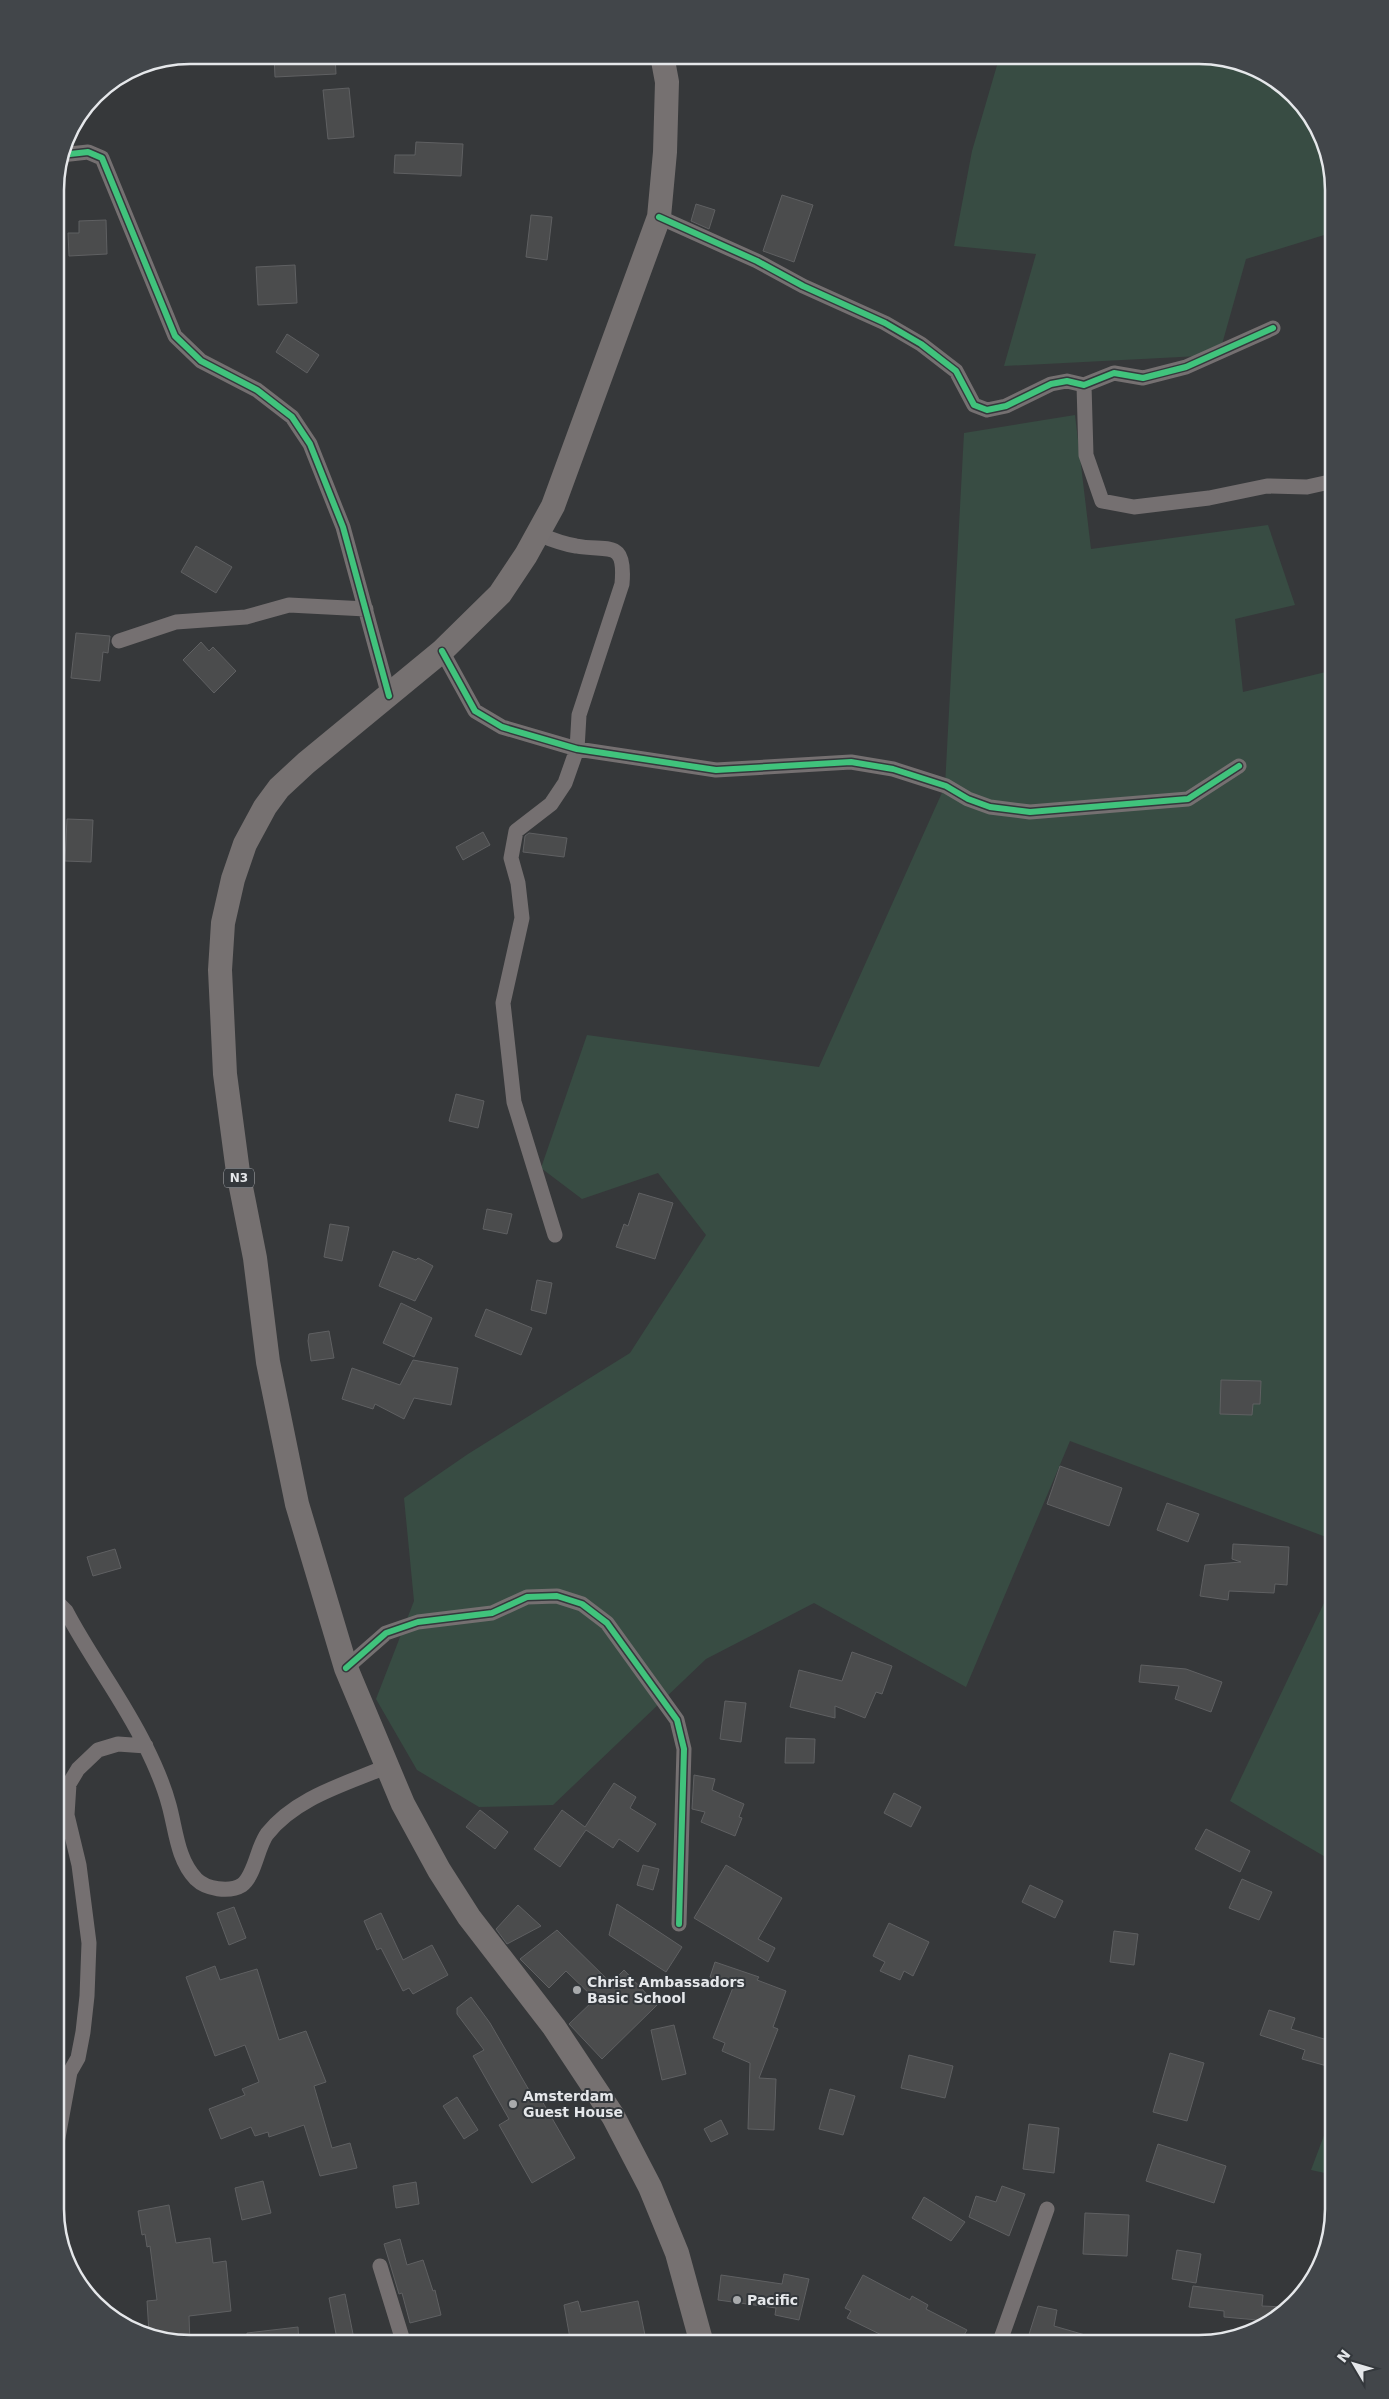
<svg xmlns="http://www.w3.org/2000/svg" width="1389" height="2399" viewBox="0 0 1389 2399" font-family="'DejaVu Sans',sans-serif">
  <rect width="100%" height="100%" fill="#36383a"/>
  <!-- green -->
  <path fill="#384c43" d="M1000,55h208l66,23 46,52 14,60v42l-88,27 -27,96 -215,11 32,-112 -82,-8 18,-95z
    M1075,415l16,134 177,-24 27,80 -60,14 8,73 91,-22v870l-264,-99 -104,246 -152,-84 -108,56 -153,146 -74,2 -62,-37 -41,-71 38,-98 -10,-103 64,-44 162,-101 76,-118 -48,-62 -76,26 -41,-31 46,-133 232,32 126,-281 19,-353z
    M1334,1582v280l-104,-61z
    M1334,2109v66l-23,-5z"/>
  <!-- building -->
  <path fill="#4b4c4d" stroke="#5f6062" d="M274,55h61l1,19 -61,3z
    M349,88l5,49 -26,2 -5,-49z
    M416,142l47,2 -2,32 -67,-3 1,-18h20z
    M782,195l31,10 -19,57 -31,-11z
    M696,204l19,6 -6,19 -18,-8z
    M531,215l21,2 -5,43 -21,-3z
    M106,220l1,34 -38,2 -1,-23h11v-12z
    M295,265l2,38 -39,2 -2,-38z
    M287,334l32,21 -12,18 -31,-21z
    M196,546l36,21 -16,26 -35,-21z
    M76,633l34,3 -2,17 -5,-1 -3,29 -29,-3z
    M201,642l8,9 4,-4 23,24 -22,22 -31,-33z
    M67,819l26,1 -2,42 -26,-1z
    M483,832l7,13 -27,15 -7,-13z
    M529,833l38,5 -3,19 -41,-5 2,-16z
    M456,1094l28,7 -6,27 -29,-7z
    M639,1193l34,10 -18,56 -39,-12 8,-23 4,2z
    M487,1209l25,5 -5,20 -24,-5z
    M330,1224l19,3 -7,34 -18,-4z
    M393,1251l23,9 2,-2 15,8 -18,35 -36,-15z
    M537,1280l15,3 -6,31 -15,-4z
    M401,1303l31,15 -18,39 -31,-14z
    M486,1309l46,19 -11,27 -46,-19z
    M329,1331l5,27 -23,3 -3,-20 1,-7z
    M413,1360l45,8 -7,37 -37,-7 -10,21 -29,-15 -2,5 -31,-10 10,-31 48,17z
    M1221,1380l40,1 -1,23h-7l-1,11 -32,-1z
    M1060,1466l62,22 -13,38 -62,-22z
    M1167,1503l32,11 -11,28 -31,-12z
    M1233,1544l56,3 -2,38 -12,-1 -1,9 -45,-2 -1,9 -28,-4 5,-31 36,-3 -9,-3z
    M115,1549l6,19 -28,8 -6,-19z
    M852,1652l40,14 -10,28 -6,-2 -11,26 -30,-12v12l-45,-11 9,-37 43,11z
    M1141,1665l45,4 36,13 -11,30 -36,-13 4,-13 -40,-4z
    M725,1701l21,2 -5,39 -21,-3z
    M786,1738l29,1 -1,24h-29z
    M694,1775l21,4 -3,11 32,14 -5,13 3,1 -7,18 -34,-14 4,-10 -13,-3z
    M614,1783l22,14 -6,11 26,16 -18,28 -19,-13 -6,9 -27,-18 -26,37 -26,-18 28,-39 23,17z
    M894,1793l27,14 -10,20 -27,-14z
    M480,1810l28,22 -13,17 -29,-22z
    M1206,1829l44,22 -10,21 -45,-23z
    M643,1865l16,4 -6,21 -16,-5z
    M726,1865l56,33 -24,41 17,9 -7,14 -74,-44z
    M1242,1879l30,13 -13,28 -30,-12z
    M1030,1885l33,16 -8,17 -33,-16z
    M617,1904l65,43 -16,25 -57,-37z
    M518,1905l23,21 -34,18 -11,-15z
    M234,1907l12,31 -17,7 -12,-32z
    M381,1913l22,47 29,-15 16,30 -35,19 -4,-6 -6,3 -22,-43 -4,2 -13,-29z
    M889,1923l40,19 -16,34 -9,-5 -4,9 -20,-9 5,-9 -12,-6z
    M557,1930l54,53 13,-13 33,35 -55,54 -33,-35 26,-25 -29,-28 -17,17 -29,-29z
    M1114,1931l24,3 -4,31 -24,-3z
    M715,1962l44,15 -2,3 29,11 -13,36 5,2 -19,49 17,1 -2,51 -26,-1 2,-66 -28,-12 3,-8 -12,-5 21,-53 -24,-8z
    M215,1966l5,14 37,-11 22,71 27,-9 20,51 -12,4 18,62 18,-5 7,25 -37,8 -16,-51 -35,12 -1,-5 -13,4 -4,-9 -30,12 -12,-30 36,-14 -3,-6 17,-7 -14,-37 -30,11 -29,-79z
    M471,1997l19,26 43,74 5,-3 37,64 -43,25 -33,-58 10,-6 -36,-63 11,-6 -27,-36v-6z
    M1269,2010l26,8 -4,11 43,13v26l-32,-9 3,-9 -45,-15z
    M674,2025l12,49 -24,6 -11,-50z
    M1170,2053l34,10 -17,58 -34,-9z
    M909,2055l44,11 -8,32 -44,-10z
    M830,2089l25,7 -12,39 -24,-6z
    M457,2097l21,33 -14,9 -21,-33z
    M721,2120l7,14 -17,8 -7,-13z
    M1029,2124l30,4 -5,45 -31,-4z
    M1158,2144l68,22 -12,37 -68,-22z
    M263,2181l8,32 -29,7 -7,-32z
    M416,2182l3,22 -23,4 -3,-22z
    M1002,2186l23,8 -16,42 -40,-19 7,-21 20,6z
    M924,2197l41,25 -14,19 -39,-23z
    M169,2205l7,38 34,-5 3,25 13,-2 5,50 -42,5 1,28h-9l-32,-11 -2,-32 10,-1 -7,-54 -3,1 -2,-13 -3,1 -4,-24z
    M1085,2213l44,2 -2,41 -44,-2z
    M400,2239l7,26 16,-5 10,31 2,-1 6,25 -31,8 -8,-30 -3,1 -15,-50z
    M1177,2250l24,4 -5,29 -24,-4z
    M784,2274l25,5 -10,41 -24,-5 1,-7 -58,-8 3,-25 61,9z
    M863,2275l47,25 2,-4 16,9 -2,4 41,21 -8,14h-59l-53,-26 4,-7 -6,-3z
    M1193,2286l70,9 -1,11 23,1 -16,14 -45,-4v-6l-35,-4z
    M345,2294l10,50h-17l-9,-46z
    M578,2301l3,11 57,-11 8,39 -19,4h-56l-7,-39z
    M1038,2306l19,4 -3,16 45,13v5h-73z
    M298,2327l1,17h-52v-11z"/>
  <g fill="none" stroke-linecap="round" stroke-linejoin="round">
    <!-- minor -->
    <path stroke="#757071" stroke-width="15" d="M61,155l27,-3 14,6 73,178 26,25 56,29 35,27 18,27 33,83 46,169
      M659,217l98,44 46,25 82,37 36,21 35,27 18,34 13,5 19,-4 45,-22 16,-3 17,4 30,-12 29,5 43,-11 87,-39
      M1084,385l2,70 16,46 32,6 75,-9 58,-12 40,1 27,-6
      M538,534c12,5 25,10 38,12 32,6 50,-8 46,38l-43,131 -2,34 -12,34 -14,21 -35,27 -5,27 7,25 4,35 -19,85 11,99 41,133
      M119,641l57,-19 70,-5 43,-12 77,4
      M442,651l33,60 27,16 75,22 139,21 135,-8 42,7 53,17 22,13 22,8 40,5 158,-13 51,-33
      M55,1600l11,11c24,46 56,87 79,134 9,18 19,41 24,60 7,25 8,54 27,74 10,10 33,14 46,6 13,-10 15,-37 25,-51 29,-37 79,-50 121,-68
      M346,1668l40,-35 32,-11 74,-9 35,-16 30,-1 25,8 25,19 70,97 7,29 -5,175
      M55,2076l15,-4
      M55,2154l15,-82 8,-14 5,-26 4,-36 2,-53 -10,-78 -12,-50 2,-31 9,-15 20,-19 20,-6 28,2
      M380,2266l24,78
      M999,2344l48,-135"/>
    <!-- primary -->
    <path stroke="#767171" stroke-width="24" d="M662,55l5,27 -2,70 -6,65 -106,289 -27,49 -26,39 -58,57 -136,112 -27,25 -14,19 -20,37 -12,35 -10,44 -3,47 5,104 13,98 17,86 13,104 29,142 49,164 57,136 36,66 30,47 85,110 59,89 37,71 27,66 25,91"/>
    <defs>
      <path id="cycleway" d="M61,155l27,-3 14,6 73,178 26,25 56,29 35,27 18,27 33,83 46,169
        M659,217l98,44 46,25 82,37 36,21 35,27 18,34 13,5 19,-4 45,-22 16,-3 17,4 30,-12 29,5 43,-11 87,-39
        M442,651l33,60 27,16 75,22 139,21 135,-8 42,7 53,17 22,13 22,8 40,5 158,-13 51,-33
        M346,1668l40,-35 32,-11 74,-9 35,-16 30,-1 25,8 25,19 70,97 7,29 -5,175"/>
    </defs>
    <!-- cycleway casing -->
    <use href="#cycleway" stroke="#34383c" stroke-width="9"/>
    <!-- cycleway -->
    <use href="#cycleway" stroke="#40c37c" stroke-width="6"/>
  </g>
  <!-- markers -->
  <g fill="#a8aaac" stroke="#34383c" stroke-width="2">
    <circle cx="577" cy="1990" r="5"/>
    <circle cx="513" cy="2104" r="5"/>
    <circle cx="737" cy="2300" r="5"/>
  </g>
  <g text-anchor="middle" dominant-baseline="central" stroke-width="4" stroke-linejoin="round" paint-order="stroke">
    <!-- shield labels -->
    <rect fill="#34383c" stroke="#b0b2b6" stroke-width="1" x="224" y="1168.5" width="30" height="19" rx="4"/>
    <g font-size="12" font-weight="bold" fill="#e5e7ea">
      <text x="239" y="1178">N3</text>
    </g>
    <!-- poi labels -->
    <g font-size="14" font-weight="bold" fill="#e5e7ea" stroke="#34383c" text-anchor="start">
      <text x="587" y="1982">Christ Ambassadors<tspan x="587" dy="16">Basic School</tspan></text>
      <text x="523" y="2096">Amsterdam<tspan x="523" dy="16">Guest House</tspan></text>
      <text x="747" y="2300">Pacific</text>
    </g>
  </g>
  <!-- crop -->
  <path d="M0 0H1389V2399H0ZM190 64H1199A126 126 0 0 1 1325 190V2209A126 126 0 0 1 1199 2335H190A126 126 0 0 1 64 2209V190A126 126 0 0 1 190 64Z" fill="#42464a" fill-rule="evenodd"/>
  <path fill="none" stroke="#e5e7ea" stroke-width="2.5" d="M190 64H1199A126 126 0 0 1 1325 190V2209A126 126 0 0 1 1199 2335H190A126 126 0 0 1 64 2209V190A126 126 0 0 1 190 64Z"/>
  <!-- north arrow -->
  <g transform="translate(1354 2364) rotate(308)" stroke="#34383c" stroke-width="4" paint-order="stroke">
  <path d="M0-4L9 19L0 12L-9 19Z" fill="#e5e7ea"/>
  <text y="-8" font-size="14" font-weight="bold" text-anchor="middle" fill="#e5e7ea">N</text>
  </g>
</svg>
